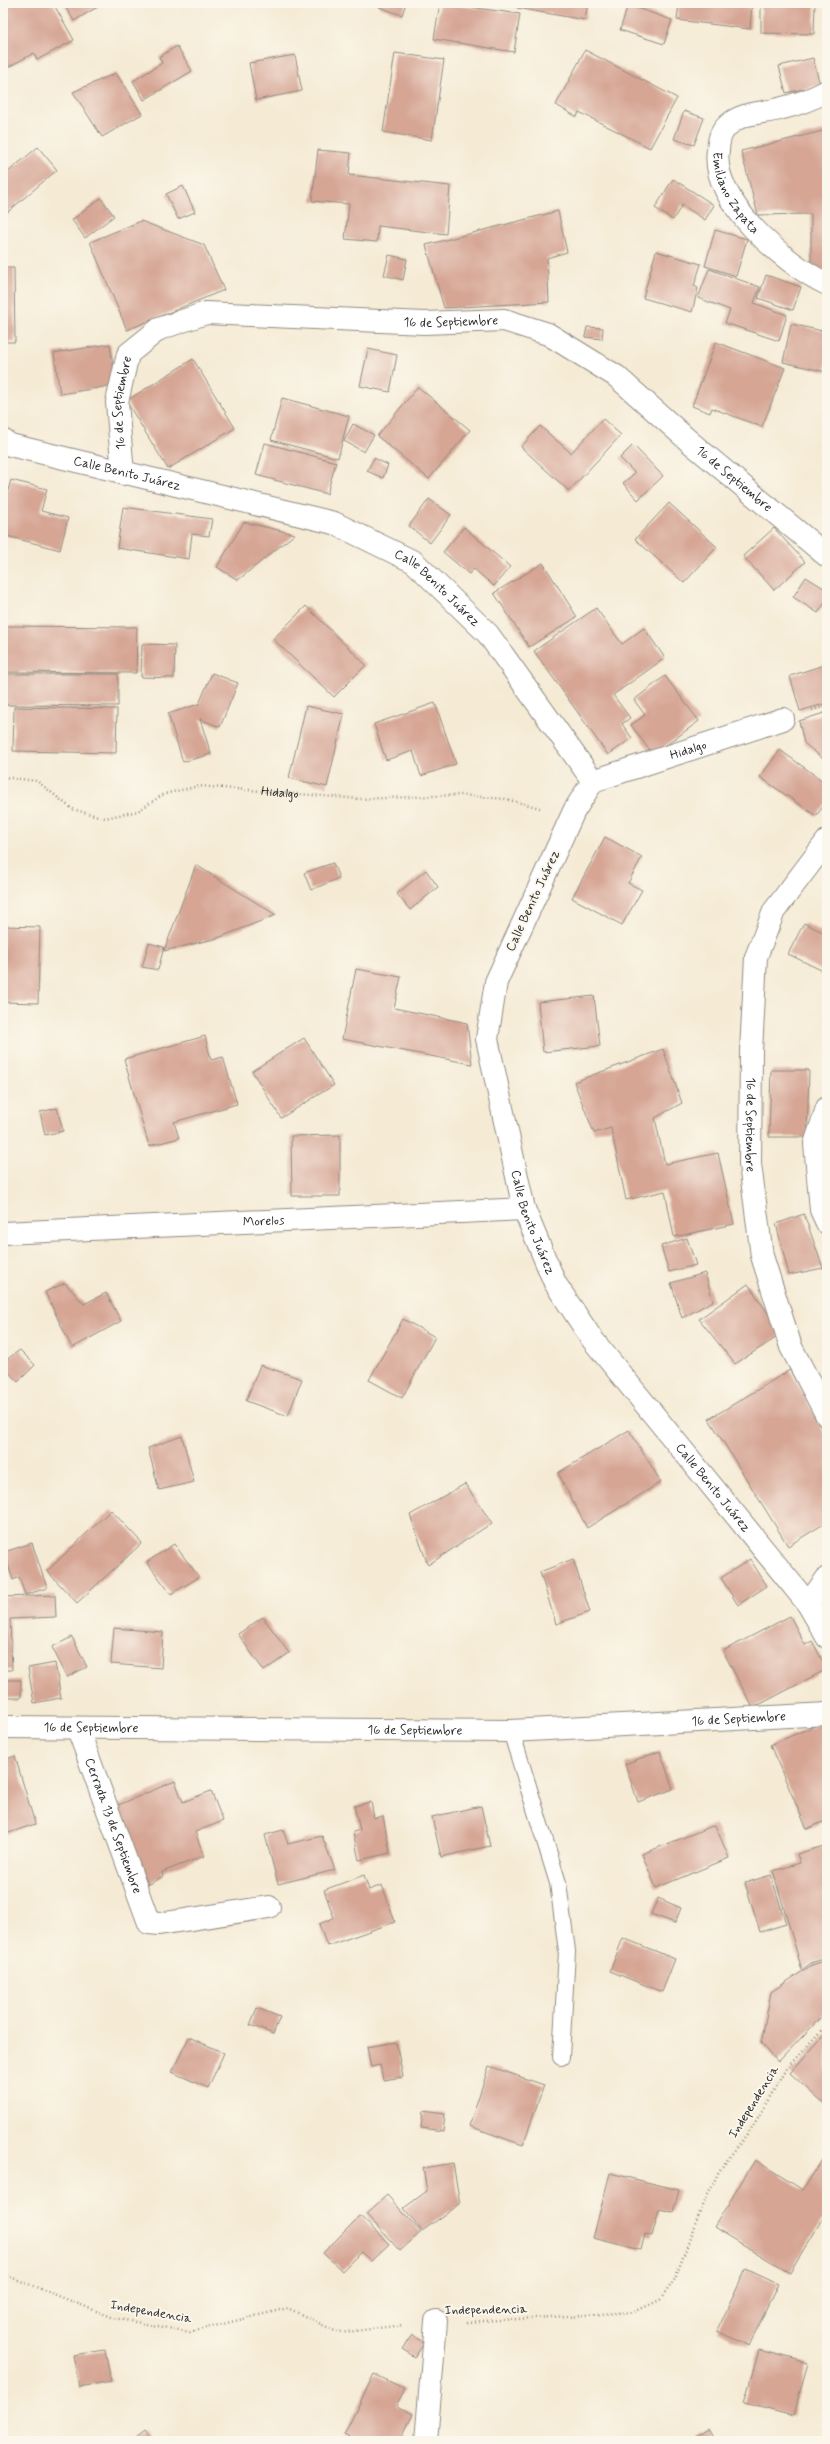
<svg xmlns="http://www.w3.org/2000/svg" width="830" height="2444" viewBox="0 0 830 2444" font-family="Mynerve,sans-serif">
  <rect width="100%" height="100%" fill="#fbf7ec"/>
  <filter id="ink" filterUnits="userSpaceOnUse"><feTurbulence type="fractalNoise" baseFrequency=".025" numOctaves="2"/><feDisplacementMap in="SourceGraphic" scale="8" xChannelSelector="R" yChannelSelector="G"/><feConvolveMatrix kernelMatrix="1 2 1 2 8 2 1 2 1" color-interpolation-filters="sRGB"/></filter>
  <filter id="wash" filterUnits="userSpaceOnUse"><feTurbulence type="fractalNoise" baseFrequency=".012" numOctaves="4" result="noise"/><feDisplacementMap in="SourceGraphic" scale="16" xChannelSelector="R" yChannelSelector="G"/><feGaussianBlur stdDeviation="0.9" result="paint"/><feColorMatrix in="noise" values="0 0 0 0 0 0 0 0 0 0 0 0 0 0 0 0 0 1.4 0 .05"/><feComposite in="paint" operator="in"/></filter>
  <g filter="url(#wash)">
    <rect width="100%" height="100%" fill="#f5ebd5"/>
    <g id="blocks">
      <!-- building -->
      <path fill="#d6a594" d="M3,3h50l21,37 -37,20 -3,-7 -31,17z
        M63,3h41l-30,18z
        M380,3h26l-4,12 -23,-8z
        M440,3l80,11 -6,38 -80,-13z
        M518,3h70l-3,17 -68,-12z
        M679,3h73l-2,26 -73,-9z
        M761,3h54l-1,31 -53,-1z
        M628,5l44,15 -8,24 -44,-14z
        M177,46l15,25 -48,29 -11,-19 29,-18 -3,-6z
        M585,50l92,48 -27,50 -71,-36 -2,5 -21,-12z
        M395,53l49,7 -12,80 -49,-8z
        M295,55l7,36 -46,9 -7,-37z
        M813,58l7,27 -34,8 -7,-27z
        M116,73l26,41 -40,23 -29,-45z
        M684,111l20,7 -10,27 -20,-6z
        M827,130v144l-16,-7v-53l-53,1 -17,-64z
        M38,147l19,23 -54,46v-40z
        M318,150l33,3 -2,22 101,11 -4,48 -68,-8 -1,16 -32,-3 4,-35 -37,-3z
        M673,179l41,26 -9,15 -23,-15 -9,15 -18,-12z
        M183,186l12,26 -17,7 -12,-25z
        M101,198l13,18 -29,22 -13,-18z
        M558,211l9,41 -20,6 2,44 -105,6 -18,-63z
        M141,221l63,24 20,45 -97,40 -37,-88z
        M715,230l32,9 -11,37 -31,-10z
        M656,251l45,13 -7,22 4,2 -6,24 -49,-14z
        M389,255l18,4 -4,21 -19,-5z
        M3,268h11l1,74h-12z
        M709,269l51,18 -6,16 33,12 -8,26 -54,-18 5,-13 -32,-12z
        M766,275l35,12 -8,23 -35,-12z
        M791,324l36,8 -1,40 -43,-10z
        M587,327l16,1 -1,11 -17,-2z
        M716,342l69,26 -23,59 -50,-19 -2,5 -18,-7z
        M110,344l6,41 -56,9 -6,-41z
        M368,349l29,6 -7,37 -30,-6z
        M193,359l42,69 -67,41 -42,-68z
        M418,387l52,43 -41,49 -52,-43z
        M282,398l67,18 -11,42 -67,-18z
        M603,419l18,16 -52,56 -48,-44 19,-21 31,27z
        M353,424l21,11 -10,17 -20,-11z
        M265,443l71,19 -9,32 -71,-19z
        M633,445l30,31 -25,24 -15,-17 12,-10 -15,-15z
        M374,458l14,7 -5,13 -16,-7z
        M11,480l36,9 -6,22 27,7 -8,32 -57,-15v-27z
        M429,499l22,16 -21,28 -21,-17z
        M669,503l48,44 -33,36 -49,-44z
        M123,507l89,12 -3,17 -17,-2 -3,25 -72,-11z
        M244,522l51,12 -57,46 -21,-13z
        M464,527l46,40 -16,19 -20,-17 -5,5 -26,-22z
        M774,528l31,34 -31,28 -31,-34z
        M543,563l34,54 -48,30 -35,-54z
        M806,577l21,13v10l-9,13 -25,-16z
        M306,606l60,59 -32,32 -61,-58z
        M596,608l26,36 22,-16 21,30 -52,37 17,23 -8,6 10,14 -24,17 -74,-104z
        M3,626l134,1 -1,46 -133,-1z
        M142,644l33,1 -1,33 -33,-1z
        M827,664v39l-27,8 -10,-35z
        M212,673l26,10 -18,44 -20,-8 11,35 -28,8 -15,-48 31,-10z
        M3,674h115v32l-115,-1z
        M665,676l34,45 -46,34 -22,-30 14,-10 -11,-15z
        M435,703l21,61 -35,12 -8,-25 -27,9 -12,-36z
        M306,706l38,8 -17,73 -38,-9z
        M14,707l103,2 -1,44 -103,-2z
        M827,712v50l-23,-19 -5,-22z
        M780,750l47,34v17l-11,15 -56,-39z
        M605,837l37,20 -14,26 14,7 -20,35 -50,-27z
        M333,863l6,15 -28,12 -7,-17z
        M196,865l80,50 -58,23 -54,13z
        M426,870l12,17 -28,23 -13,-16z
        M804,923l23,11v30l-4,7 -35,-17z
        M3,926l37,1 -2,76 -35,-1z
        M149,943l15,4 -6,23 -16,-3z
        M356,969l45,8 -7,31 73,15 5,41 -130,-25z
        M594,996l6,50 -57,6 -5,-50z
        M205,1036l6,24 12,-3 14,47 -63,18 5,16 -30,8 -25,-87z
        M304,1038l30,47 -53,33 -29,-47z
        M663,1049l19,54 -27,15 10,46 53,-11 16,71 -60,13 -9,-46 -39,9 -15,-72 -17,5 -20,-51z
        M771,1070h38l-2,67h-38z
        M57,1108l6,23 -18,4 -5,-23z
        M340,1135v61h-48l-1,-60z
        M804,1214l19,54 -34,7 -13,-51z
        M687,1238l9,27 -27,7 -8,-26z
        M705,1273l8,28 -31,17 -11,-35z
        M65,1283l19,21 22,-11 15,28 -49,27 -27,-56z
        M748,1284l34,50 -47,30 -36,-45z
        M403,1319l32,18 -33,61 -33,-18z
        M20,1350l15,15 -17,17 -15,-16v-4z
        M260,1365l42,14 -14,37 -42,-15z
        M790,1370l37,68v84l-39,24 -79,-127z
        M629,1430l32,52 -74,46 -29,-55z
        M182,1436l12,46 -35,8 -11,-42z
        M465,1484l27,39 -64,42 -18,-50z
        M111,1510l31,33 -65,60 -30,-32z
        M32,1543l15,45 -22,7 -6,-18 -6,3 -9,-28z
        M174,1544l25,33 -28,17 -24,-32z
        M573,1559l17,53 -34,12 -16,-52z
        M750,1559l17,27 -29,19 -17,-27z
        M55,1595l1,22 -46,2 2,51h-9v-73z
        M790,1616l15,29 7,-4 15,28 -74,39 -30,-57z
        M263,1617l26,36 -25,18 -26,-37z
        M114,1628l49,4 -2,36 -50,-4z
        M72,1637l15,30 -20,10 -15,-30z
        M55,1663l6,35 -27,5 -6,-35z
        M3,1680h18v18h-18z
        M824,1722l3,6v92l-20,9 -37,-84z
        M660,1751l13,38 -35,13 -13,-38z
        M15,1756l20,68 -32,11v-75z
        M175,1781l8,21 28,-11 12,30 -28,11 9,24 -42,16 1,4 -15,9 -32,-79z
        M371,1802l3,16 9,-2 7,37 -31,7 -6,-28 7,-2 -6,-24z
        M481,1806l9,40 -49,11 -9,-40z
        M715,1825l14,33 -73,30 -14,-34z
        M283,1830l5,14 34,-8 13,34 -57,14 -13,-49z
        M827,1845v113l-16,5 -9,7 -29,-99 27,-8 -3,-9z
        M364,1875l5,15 13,-5 13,37 -68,24 -8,-22 15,-6 -10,-28z
        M771,1875l15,49 -26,8 -15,-49z
        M658,1898l23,10 -6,15 -24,-9z
        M623,1938l52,21 -13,33 -52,-21z
        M827,1960v51l-49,51 -17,-19 10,-51 41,-27z
        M257,2008l23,9 -7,17 -23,-9z
        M827,2032v75l-37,-34z
        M189,2037l35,16 -16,35 -36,-16z
        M396,2042l7,35 -20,3 -3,-15 -9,2 -4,-20z
        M489,2066l55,19 -21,60 -54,-19z
        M423,2111l22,3 -2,17 -22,-3z
        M827,2152v60l-37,61 -76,-46 41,-67 48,30z
        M453,2163l7,41 -38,27 -18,-23 23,-17 -4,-23z
        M610,2173l69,17 -6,22 -14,-3 -7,27 -7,-2 -4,16 -48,-12z
        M387,2195l34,37 -21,19 -34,-37z
        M360,2216l29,28 -18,17 -10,-9 -19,19 -19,-18z
        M746,2269l32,15 -29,62 -32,-15z
        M412,2335l12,8 -9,14 -13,-8z
        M105,2350l6,31 -32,6 -6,-32z
        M759,2350l49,13 -15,53 -49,-13z
        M374,2374l31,15 -9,17 17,8 -13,27h-45l-11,-6z
        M708,2429l8,12h-27z
        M145,2431l8,10h-21z"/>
    </g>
  </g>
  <g filter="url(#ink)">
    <use href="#blocks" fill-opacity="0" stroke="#908b80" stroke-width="1"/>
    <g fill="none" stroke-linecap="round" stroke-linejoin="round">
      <defs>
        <path id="lane" d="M511,1731l47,152 9,68 -6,106"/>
        <g id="street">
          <path id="s2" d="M827,91c-15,8 -31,14 -48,18 -15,4 -33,3 -47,13 -11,8 -13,15 -14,28 -8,51 67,114 109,134"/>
          <path id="s3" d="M3,440l7,5 324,78 80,39 74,72 105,147 -19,30 -78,171 -9,57 37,170 31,74 37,56 216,265 19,33"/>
          <path id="s4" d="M123,474l-6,-72 11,-48 31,-25 47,-16 218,10 80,-3 44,14 68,42 74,66 137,114"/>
          <path id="s5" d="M593,781l190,-62"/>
          <path id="s6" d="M827,841l-53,70 -18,46 -5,94 -1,113 12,92 29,91 36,69"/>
          <path d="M827,1108l-12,36 6,66 6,13"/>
          <path id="s7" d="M3,1233l521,-24"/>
          <path d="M808,1604l19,-26"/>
          <path id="s8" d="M3,1727l508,4 316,-17"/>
          <path id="s9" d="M78,1729l71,194 10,1 110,-17"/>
          <path d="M426,2441l10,-120"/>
        </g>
      </defs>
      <!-- lane casing -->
      <use href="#lane" stroke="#908b80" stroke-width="18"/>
      <!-- street casing -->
      <use href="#street" stroke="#908b80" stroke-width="24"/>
      <!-- path -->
      <g stroke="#908b80" stroke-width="2.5" stroke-dasharray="1 3" stroke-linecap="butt">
        <path d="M812,710l15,-5"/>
        <path id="s1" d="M3,777l34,4 35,28 33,9 33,-7 26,-17 35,-8 161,13 100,-4 45,4 35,9"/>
        <path d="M3,2274l111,44 76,14 98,-24 51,25 64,-8"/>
        <path d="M467,2322l167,-10 26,-12 15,-21 22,-60 22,-48 34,-45 33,-57 41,-45"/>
      </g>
      <!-- lane -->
      <use href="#lane" stroke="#fff" stroke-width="16"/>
      <!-- street -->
      <use href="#street" stroke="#fff" stroke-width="22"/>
    </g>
  </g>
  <g text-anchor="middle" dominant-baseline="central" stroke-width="4" stroke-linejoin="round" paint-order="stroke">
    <!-- street labels -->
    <g font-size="13" fill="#2b2b2b" stroke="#fbf7ec">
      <text stroke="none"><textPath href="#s2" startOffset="181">Emiliano Zapata</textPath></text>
      <text stroke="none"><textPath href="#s4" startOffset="456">16 de Septiembre</textPath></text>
      <text stroke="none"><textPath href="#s4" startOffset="72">16 de Septiembre</textPath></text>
      <text stroke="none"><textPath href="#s3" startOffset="129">Calle Benito Juárez</textPath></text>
      <text stroke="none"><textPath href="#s4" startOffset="792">16 de Septiembre</textPath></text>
      <text stroke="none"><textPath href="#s3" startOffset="465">Calle Benito Juárez</textPath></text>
      <text stroke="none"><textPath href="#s5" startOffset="100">Hidalgo</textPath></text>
      <text stroke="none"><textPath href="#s1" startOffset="295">Hidalgo</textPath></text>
      <text transform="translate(533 901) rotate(-65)">Calle Benito Juárez</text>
      <text stroke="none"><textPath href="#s6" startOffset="305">16 de Septiembre</textPath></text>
      <text stroke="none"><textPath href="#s7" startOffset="261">Morelos</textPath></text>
      <text stroke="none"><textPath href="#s3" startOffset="1185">Calle Benito Juárez</textPath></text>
      <text stroke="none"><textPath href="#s3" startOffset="1509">Calle Benito Juárez</textPath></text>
      <text stroke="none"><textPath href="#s8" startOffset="736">16 de Septiembre</textPath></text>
      <text stroke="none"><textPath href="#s8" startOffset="88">16 de Septiembre</textPath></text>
      <text stroke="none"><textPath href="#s8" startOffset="412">16 de Septiembre</textPath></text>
      <text stroke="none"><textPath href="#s9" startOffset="103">Cerrada 13 de Septiembre</textPath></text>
      <text transform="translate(754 2102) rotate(-58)">Independencia</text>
      <text transform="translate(486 2310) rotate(-1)">Independencia</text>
      <text transform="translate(151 2312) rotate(10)">Independencia</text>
    </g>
  </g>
  <!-- margin -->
  <rect width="830" height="2444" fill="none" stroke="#fbf7ec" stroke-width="16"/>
</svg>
